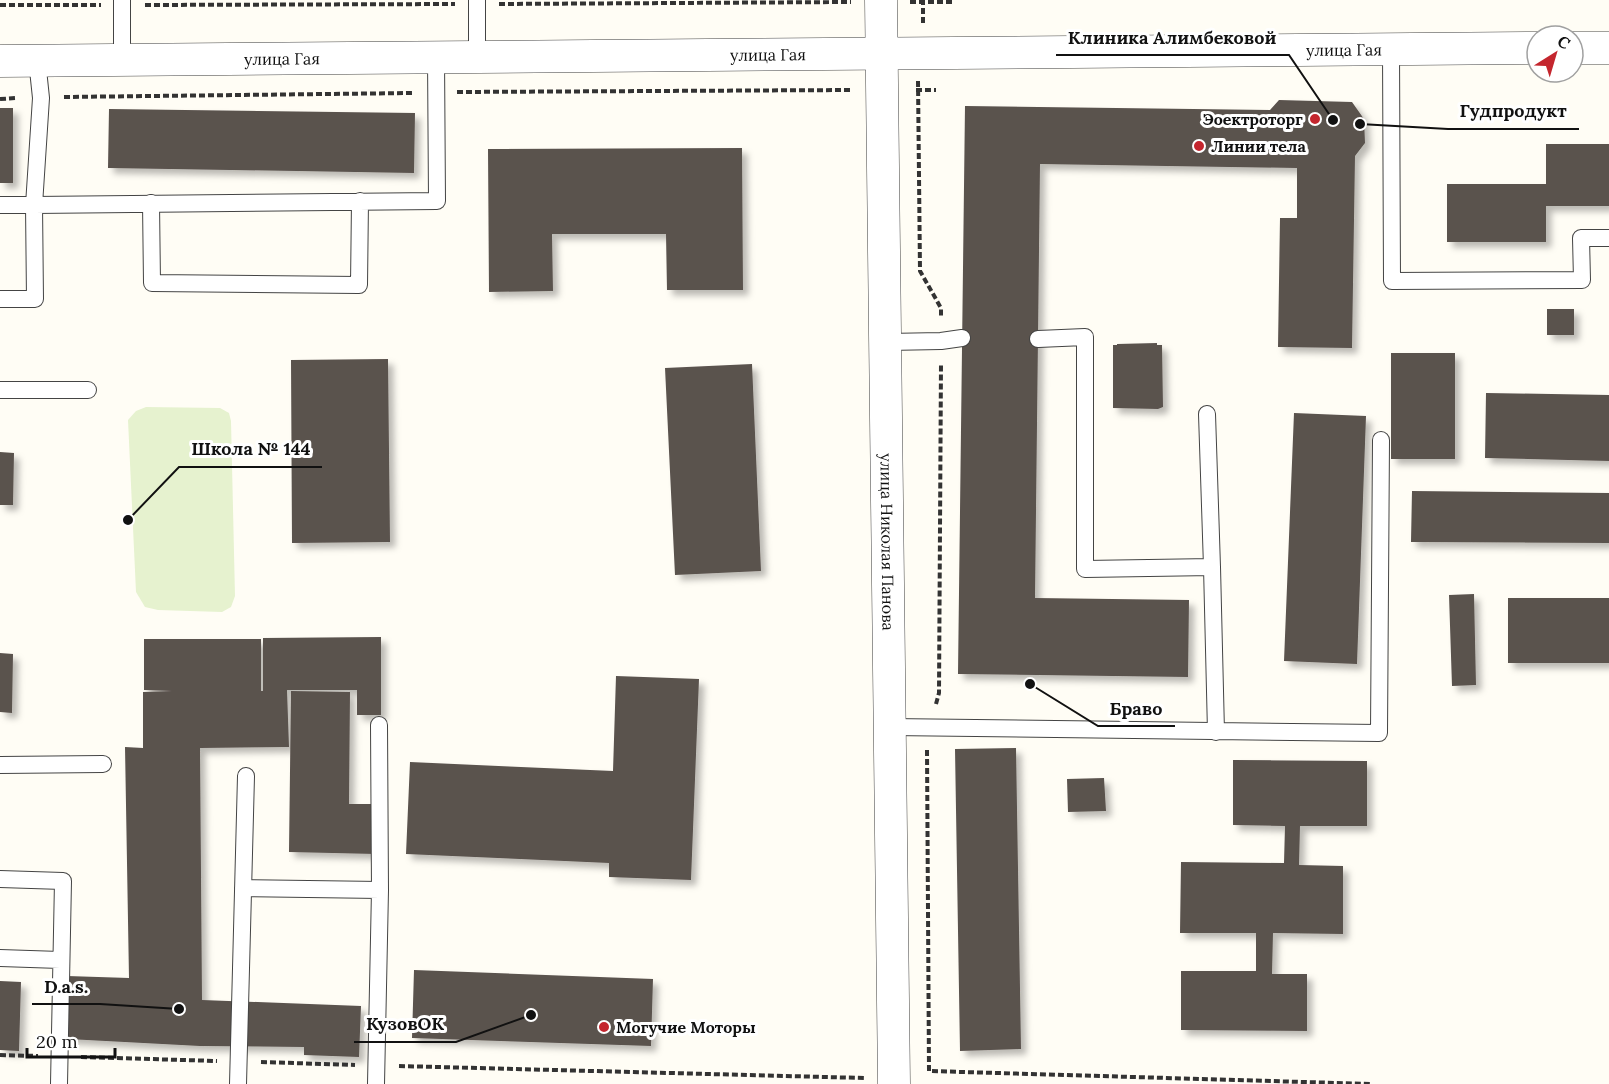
<svg xmlns="http://www.w3.org/2000/svg" width="1609" height="1084" viewBox="0 0 1609 1084" font-family="Lora,serif">
  <defs>
    <filter id="shadow"><feDropShadow dx="5.5" dy="5.5" stdDeviation="3" flood-color="#0004"/></filter>
  </defs>
  <rect width="100%" height="100%" fill="#fffdf5"/>
  <!-- pitch -->
  <path fill="#e6f2cf" d="M146,407l74,1 9,5 2,8 4,175 -4,11 -9,5 -64,-2 -13,-3 -9,-15 -8,-172 8,-9z"/>
  <!-- building -->
  <path fill="#5a524d" filter="url(#shadow)" d="M1279,100l73,2 12,17 1,24 -10,13 -3,192 -74,-1 2,-129h17v-50l-257,-4 -5,434 154,2 -1,77 -230,-3 7,-568 305,4z
    M0,108h13v75h-13z
    M109,109l306,4 -1,60 -306,-5z
    M1546,144h63v62h-63v36h-99v-58h99z
    M742,148l1,142h-76l-1,-56h-114l1,57 -64,1 -1,-143z
    M1547,309h27v26h-27z
    M1157,343v2h5l1,62 -5,2 -45,-1v-63h4v-1z
    M1391,353h64v106h-64z
    M388,359l2,183 -98,1 -1,-183z
    M752,364l9,207 -86,4 -10,-207z
    M1486,393l123,2v66l-124,-3z
    M1294,413l72,3 -9,248 -73,-3z
    M0,452l14,1 -1,52h-13z
    M1412,491l197,2v50l-198,-1z
    M1474,594l2,91 -24,1 -3,-91z
    M1508,598h101v65h-101z
    M381,637v78h-24v-25h-70l2,57 -89,1 2,252 159,6 -2,51 -55,-2v-8l-104,-1 -132,-7 -1,-63 62,2 -4,-231 18,1v-56l29,-1 -28,-1v-51h117v52h2v-53z
    M0,653l13,1 -1,59 -12,-1z
    M616,676l83,3 -8,201 -82,-3v-14l-203,-9 4,-92 203,9z
    M291,691l59,1 -1,112h27v50l-87,-2z
    M1016,748l5,301 -61,2 -5,-302z
    M1233,760l134,1v65h-67l-1,39 44,1v68l-70,-1 -1,41h35v57l-126,-1v-59h75v-38h-76l1,-71 103,1 1,-37 -52,-1z
    M1104,778l2,33 -38,1 -1,-33z
    M414,970l239,9 -2,67 -239,-8z
    M0,981l21,1 -2,69 -19,-1z"/>
  <g fill="none" stroke-linecap="round" stroke-linejoin="round">
    <defs>
      <path id="lane" d="M477,0v57
        M1391,50l1,231 190,-1 -1,-42h28
        M37,60l4,38 -7,107 403,-4 -1,-144
        M122,60v-60
        M151,203l1,80 207,2 1,-84
        M0,205h34l1,94h-35
        M1038,339l47,-2v232l127,-2 4,165
        M887,342l54,-1 21,-3
        M0,390h88
        M1207,414l5,153
        M379,725l1,165
        M890,727l489,6 2,-293
        M0,765l103,-1
        M0,879l63,2 -4,203
        M243,888l137,2 -4,194
        M0,958l60,2
        M238,1084l8,-308"/>
      <g id="street">
        <path id="s1" d="M881,0l13,1084"/>
        <path d="M1573,48h36"/>
        <path id="s2" d="M0,61l1537,-13"/>
      </g>
    </defs>
    <!-- lane casing -->
    <use href="#lane" stroke="#444" stroke-width="18"/>
    <!-- street casing -->
    <use href="#street" stroke="#444" stroke-width="33"/>
    <!-- path -->
    <path stroke="#333" stroke-width="4" stroke-dasharray="6 3" stroke-linecap="butt" d="M910,2h42
      M499,4l352,-2
      M0,5h101
      M145,5l310,-1
      M923,23v-23
      M918,81l2,190 21,37v10
      M916,90h20
      M457,92l394,-2
      M64,97l349,-4
      M0,99l17,-1
      M936,704l3,-11 2,-329
      M927,750l2,321 443,13
      M0,1055l38,1
      M81,1057l136,4
      M261,1062l94,3
      M399,1066l465,12"/>
    <!-- lane -->
    <use href="#lane" stroke="#fff" stroke-width="16"/>
    <!-- street -->
    <use href="#street" stroke="#fff" stroke-width="32"/>
  </g>
  <!-- markers -->
  <g fill="#c4262e" stroke="#fff" stroke-width="2">
    <circle cx="1315" cy="119" r="6"/>
    <circle cx="1199" cy="146" r="6"/>
    <circle cx="604" cy="1027" r="6"/>
  </g>
  <g text-anchor="middle" dominant-baseline="central" stroke-width="6" stroke-linejoin="round" paint-order="stroke">
    <!-- street labels -->
    <g font-size="16" fill="#111" stroke="#fff">
      <text stroke="none"><textPath href="#s2" startOffset="1344">улица Гая</textPath></text>
      <text stroke="none"><textPath href="#s2" startOffset="768">улица Гая</textPath></text>
      <text stroke="none"><textPath href="#s2" startOffset="282">улица Гая</textPath></text>
      <text stroke="none"><textPath href="#s1" startOffset="542">улица Николая Панова</textPath></text>
    </g>
    <!-- poi labels -->
    <g font-size="16" font-weight="bold" fill="#111" stroke="#fff" text-anchor="start">
      <text x="1303" y="119" text-anchor="end">Эоектроторг</text>
      <text x="1211" y="146">Линии тела</text>
      <text x="616" y="1027">Могучие Моторы</text>
    </g>
  </g>
  <!-- callouts -->
  <path fill="none" stroke="#111" stroke-width="2" d="M1333 120L1289 55H1056M1360 124L1448 129H1579M128 520L179 467H322M1030 684L1098 726H1175M179 1009L100 1004H32M531 1015L456 1042H354"/>
  <g fill="#111" stroke="#fff" stroke-width="2">
    <circle cx="1333" cy="120" r="6"/>
    <circle cx="1360" cy="124" r="6"/>
    <circle cx="128" cy="520" r="6"/>
    <circle cx="1030" cy="684" r="6"/>
    <circle cx="179" cy="1009" r="6"/>
    <circle cx="531" cy="1015" r="6"/>
  </g>
  <g font-size="18" text-anchor="middle" font-weight="bold" fill="#111" stroke="#fff" stroke-width="6" stroke-linejoin="round" paint-order="stroke">
    <text x="1172" y="44">Клиника Алимбековой</text>
    <text x="1513" y="117">Гудпродукт</text>
    <text x="251" y="455">Школа № 144</text>
    <text x="1136" y="715">Браво</text>
    <text x="66" y="993">D.a.s.</text>
    <text x="405" y="1030">КузовОК</text>
  </g>
  <!-- north arrow -->
  <g transform="translate(1555 54) rotate(37)"><circle r="28" fill="#ffffff" stroke="#a0a0a0" stroke-width="1.5"/>
  <path d="M0-4.5L10 22L0 15L-10 22Z" fill="#c4262e"/>
  <text y="-9" font-size="16" font-weight="bold" text-anchor="middle" fill="#111111">С</text>
  </g>
  <!-- scale -->
  <path d="M27 1048v9h88v-9" fill="none" stroke="#111111" stroke-width="3"/>
  <text x="36" y="1048" font-size="18" fill="#111111" stroke="#ffffff" stroke-width="4.5" paint-order="stroke">20 m</text>
</svg>
